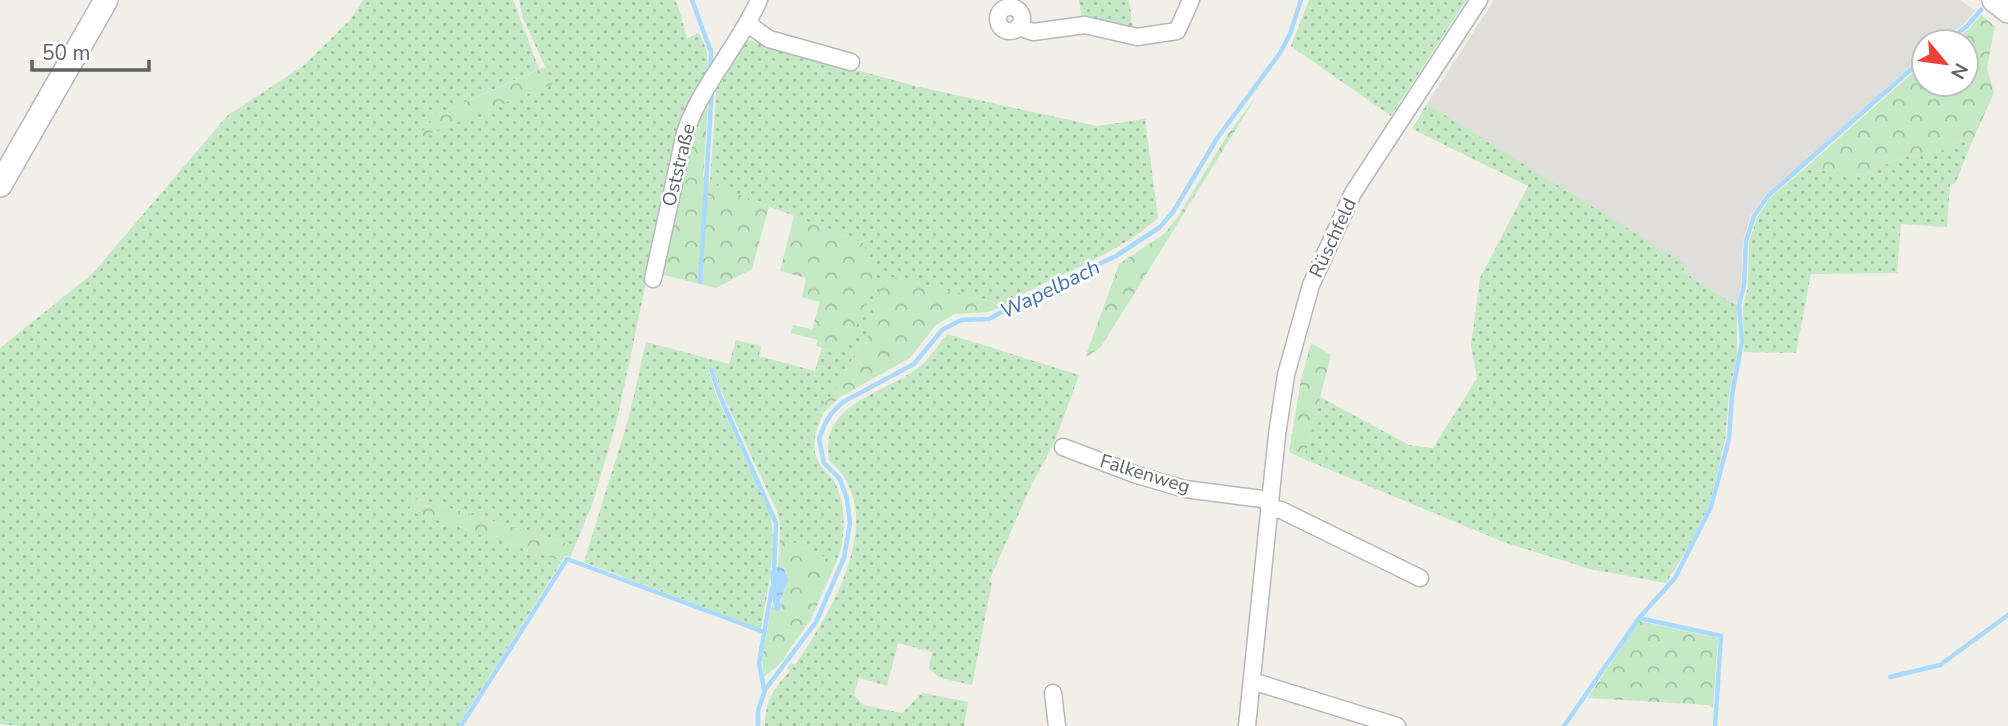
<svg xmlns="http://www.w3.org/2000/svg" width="2008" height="726" viewBox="0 0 2008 726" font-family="'Nunito Sans',sans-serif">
  <defs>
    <pattern id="grass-dots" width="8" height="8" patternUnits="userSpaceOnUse" patternTransform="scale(1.75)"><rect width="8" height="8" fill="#c5e8c5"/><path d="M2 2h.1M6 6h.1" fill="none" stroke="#a3c0a4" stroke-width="1.8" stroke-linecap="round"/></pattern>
    <pattern id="forest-crowns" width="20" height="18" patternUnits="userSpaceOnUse" patternTransform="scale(1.75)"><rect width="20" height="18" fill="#c5e8c5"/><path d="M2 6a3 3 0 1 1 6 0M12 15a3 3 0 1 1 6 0" fill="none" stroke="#a3c0a4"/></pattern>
    <pattern id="water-ripples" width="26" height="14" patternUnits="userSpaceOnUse" patternTransform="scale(1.75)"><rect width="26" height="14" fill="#aadaff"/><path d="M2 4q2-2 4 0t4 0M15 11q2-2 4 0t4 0" fill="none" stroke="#8eb4d2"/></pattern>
  </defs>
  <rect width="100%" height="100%" fill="#f1efe8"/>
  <!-- industrial -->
  <path fill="#e0deda" d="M1494,0h467l14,11 -12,14 -23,17h-16v12l-129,117 -29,23 -15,21 -8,26 -2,44 -4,21 -54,-34 1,-8 -257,-160z"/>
  <!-- grass -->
  <path fill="url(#grass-dots)" d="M363,0h150l26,69 -103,46 117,-31 -30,-66 -4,-18h156l4,9 8,29 12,-5 8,18 1,26 -48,139 -42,200 -25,86 -18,44 -162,-49 -3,14 152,50 -104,165h-441l-17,-2v-376l92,-74 135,-158 76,-50 47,-46z
    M1079,0h50l4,32 -51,-11z
    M1309,0h157l-75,116 -100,-70z
    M744,39l171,47 182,40 48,-7 13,99c-43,39 -103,56 -153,86l-121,-28 -17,62 -7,5 -16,33 -24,36 3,1c-7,17 -14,35 -3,52 5,8 14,13 17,22 9,23 9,53 -1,76l-56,-27v-14l-4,-13 -54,-116 -8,-24h-6l8,26 53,115c10,39 -2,81 -8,119l-177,-67 45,-145 17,-75 83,22 7,-24 25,6 -2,10 56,15 7,-23 19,6 22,-111 -153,-60 6,-90 -2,-6z
    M1427,104l258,160 -2,8 54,34v49l-8,40 -4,45 -7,30 -9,35 -21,43 -22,35 -76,-14 -84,-26 -202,-84 16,-62 89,48 24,3 44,-70 -6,-32 9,-68 48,-92 -116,-57z
    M1958,141l13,3 -16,40h-5l-3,43 -46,-3 -4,49 -86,1 -15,79 -52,-1 -1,-46 5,-20 1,-44 8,-24 13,-20 34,-29 59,6 37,-17 43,-8z
    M947,334l132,41 -25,68 -24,45 -41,93 3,1 -20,103 -32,-7 -11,-10 3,-16 -34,-9 -11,43 -28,-8 -5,17 9,10 39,8 20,-20 46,9 -4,24h-199c0,-25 9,-38 25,-55l-3,-3 4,-5 4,2c35,-51 97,-151 34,-205 -9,-56 49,-64 86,-90 13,-9 22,-23 32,-36z"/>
  <!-- forest -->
  <path fill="url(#forest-crowns)" d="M1981,15l14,11 -8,42 7,25 -23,51 -13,-3 -15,9 -43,8 -37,17 -59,-6 120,-106v21h42v-42h-15l18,-13z
    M545,67l8,17 -137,55 20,-24z
    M709,94l-6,83 7,6 59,23 -17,63 -36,19 -56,-14 30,-140z
    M1256,97l-155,250 -16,11 34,-94 45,-30 13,-16 51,-84z
    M794,216l69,27 14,31 -13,38 -23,42 -25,-8 2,-6 -27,-7 2,-8 19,4 8,-27 -18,-5 4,-19 -26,-7z
    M884,275l121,29 -16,8 -34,2 -19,11 -26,33 -70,39 -17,16 -4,-1 25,-36 16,-33 7,-5z
    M1311,343l20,12 -27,104 -15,-7 12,-72z
    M413,497l162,49 -5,11 -5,-1 -3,5 -153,-50z
    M780,536l56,27 -25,56 -27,38 1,2 -21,18 -2,-18 10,-55 2,6 8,-3c-4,-18 11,-14 2,-38l-6,-3z
    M1639,621l79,17 -5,70 -4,-3 -121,-7z"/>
  <!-- water -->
  <path fill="url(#water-ripples)" d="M778,566l6,3 4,11 -8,21 2,6 -3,4 -5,-1 -4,-38z"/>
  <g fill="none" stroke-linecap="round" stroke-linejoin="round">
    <!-- stream -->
    <path stroke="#aadaff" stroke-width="4.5" d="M692,0l19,52 -1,20
      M1945,42l21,-15 15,-17
      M700,282l12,-194
      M711,369l9,27 56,127 -2,49
      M1890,677l50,-12 68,-50
      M764,689l-5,-26 13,-75
      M461,726l106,-167 197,73
      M758,726v-15l7,-21 51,-68 28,-64 6,-35 -3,-24 -7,-20 -16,-16 -5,-24 5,-13 7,-12 12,-12 71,-38 28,-34 19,-10 28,-1 43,-24 84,-39 44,-29 13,-15 45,-75 62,-84 10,-19 11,-34
      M1564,726l75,-108
      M1715,726l6,-90 -82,-18 36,-40 36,-71 18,-68 3,-44 10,-53 -3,-37 5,-20 2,-44 8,-25 14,-20 156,-138"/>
    <defs>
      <path id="street" d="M998 19a12 12 0 1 1 24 0a12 12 0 1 1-24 0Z
        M748,24l21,15 82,23
        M1018,27l15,5 52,-7 52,12 40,-6 14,-31
        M653,279l32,-146c16,-48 53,-86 74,-133
        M1063,447l74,28 48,14 85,11
        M1269,508l12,2 139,68
        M1252,681l145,45
        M1053,693l4,33
        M1247,726l30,-291 9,-60 25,-90 42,-92 126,-193"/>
      <path id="secondary" d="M1994,0l14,11
        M0,185l106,-185"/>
    </defs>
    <!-- street casing -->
    <use href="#street" stroke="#b5b8bc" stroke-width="19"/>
    <!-- secondary casing -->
    <use href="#secondary" stroke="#b6babf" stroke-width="26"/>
    <!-- street -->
    <use href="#street" stroke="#fff" stroke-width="16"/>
    <!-- secondary -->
    <use href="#secondary" stroke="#fff" stroke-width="23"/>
  </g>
  <g text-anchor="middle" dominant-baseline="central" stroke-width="5" stroke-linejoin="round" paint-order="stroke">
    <!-- street labels -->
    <g font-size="19" fill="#5f6368" stroke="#fff">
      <text transform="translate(679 165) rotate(-76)">Oststraße</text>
      <text transform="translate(1333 238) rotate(-65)">Rüschfeld</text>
      <text transform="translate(1145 474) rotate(17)">Falkenweg</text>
    </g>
    <!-- water labels -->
    <g font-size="21" font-style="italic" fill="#4174aa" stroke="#fff">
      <text transform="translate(1050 289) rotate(-26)">Wapelbach</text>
    </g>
  </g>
  <!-- north arrow -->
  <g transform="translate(1945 63) rotate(119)"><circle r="33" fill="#ffffff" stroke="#bfc1c3" stroke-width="2"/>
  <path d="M0-5L12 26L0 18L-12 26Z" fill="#ea4335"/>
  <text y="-10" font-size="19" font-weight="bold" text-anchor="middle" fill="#5f6368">N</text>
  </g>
  <!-- scale -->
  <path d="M32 60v10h117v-10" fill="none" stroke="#5f6368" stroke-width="3.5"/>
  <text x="42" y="60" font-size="21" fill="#5f6368" stroke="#ffffff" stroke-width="5" paint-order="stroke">50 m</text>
</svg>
